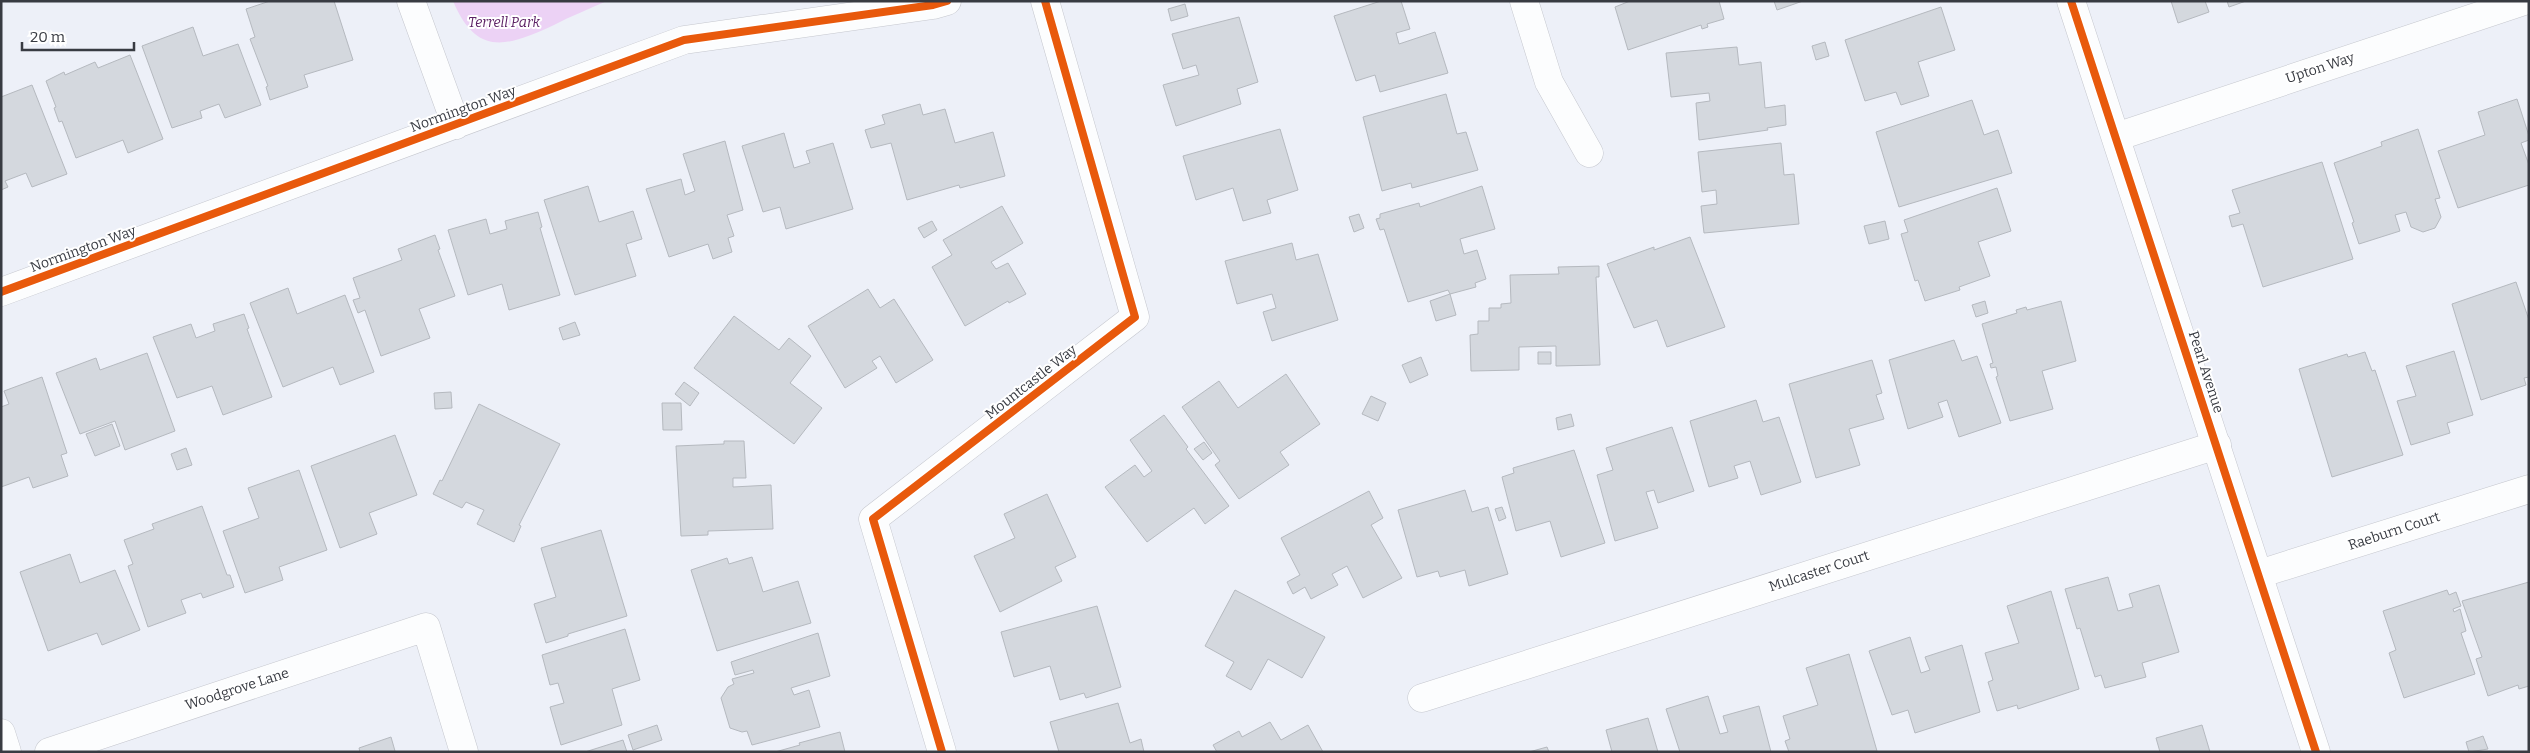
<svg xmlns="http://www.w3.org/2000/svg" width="2530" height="753" viewBox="0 0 2530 753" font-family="Bitter,serif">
  <rect width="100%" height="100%" fill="#edf0f8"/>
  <!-- green -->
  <path fill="#ecd2f5" d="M453,1h154c-18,8 -36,15 -53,24 -46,21 -77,33 -101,-24z"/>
  <!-- building -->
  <path fill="#d4d8de" stroke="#b5b9bf" d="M270,1h64l19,59 -49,15 4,12 -38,13 -4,-13 2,-1 -18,-47 5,-2 -9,-28z
    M1401,1l9,28 -14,4 3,11 36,-12 13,41 -68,19 -5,-17 -19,6 -22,-65 47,-15z
    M1630,1h89l5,18 -17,5 1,3 -6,2 -1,-4 -73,25 -13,-43z
    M1774,1h29l-26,9z
    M2171,1h34l4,11 -31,11z
    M2227,1h19l-17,6z
    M1185,4l3,12 -17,5 -3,-12z
    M1941,7l14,43 -37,12 11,34 -28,9 -5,-13 -31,9 -20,-61z
    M1239,17l19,65 -21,7 4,15 -65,22 -13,-41 36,-10 -3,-10 -13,4 -11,-35z
    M193,27l10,29 35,-12 23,61 -36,13 -6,-14 -19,7 2,7 -30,10 -30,-82z
    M1825,42l4,14 -13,4 -4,-14z
    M1737,47l2,18 22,-3 4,46 20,-3 1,20 -19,3 1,2 -69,10 -3,-37 14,-2 -1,-8 -38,4 -5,-44z
    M130,55l33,84 -35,14 -5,-13 -47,18 -14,-37 -3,1 -5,-14 2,-1 -10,-26 18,-9 1,3 30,-13 3,6z
    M32,85l35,89 -35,13 -6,-14 -21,8 3,6 -7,3v-93z
    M1446,94l11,40 9,-2 12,38 -66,18 -1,-5 -29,8 -19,-74z
    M2517,99l12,37v4l-8,3 8,22v20l-71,23 -20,-57 47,-16 -7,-23z
    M1972,100l12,35 14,-5 14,43 -113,34 -23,-75z
    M920,104l3,11 22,-6 10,34 38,-11 12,44 -45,12 -1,-3 -52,15 -16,-57 -20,5 -6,-18 20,-6 -3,-9z
    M1280,129l18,61 -31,10 4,13 -28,8 -10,-33 -37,12 -13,-44z
    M2418,129l22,69 -5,1 6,18 -6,11 -12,4 -12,-5 -5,-15 -11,3 5,16 -41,13 -7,-21 2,-1 -20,-59 48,-17 -1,-4z
    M784,133l10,35 16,-5 -4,-12 27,-8 20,66 -67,20 -6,-22 -17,5 -21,-66z
    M725,141l18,69 -16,5 7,21 -6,2 4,14 -19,7 -5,-15 -39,13 -23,-68 35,-10 4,16 10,-4 -12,-37z
    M1781,143l3,32 10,-1 5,50 -95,9 -3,-27 16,-2 -1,-14 -14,2 -4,-40z
    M2322,162l31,97 -90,28 -20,-63 -11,3 -3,-11 11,-3 -8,-23z
    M588,186l11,36 34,-11 9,28 -16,5 10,32 -61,19 -31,-95z
    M1482,186l13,43 -35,10 4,15 13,-4 9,29 -11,4 1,4 -26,7 -2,-4 -40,12 -24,-73 -4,1 -4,-11 4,-1v-4l39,-11 1,4z
    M1997,188l14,43 -33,11 12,34 -31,11 1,3 -35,11 -7,-21 -3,1 -14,-47 7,-2 -4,-12z
    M1002,206l21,37 -32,19 5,7 12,-6 18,31 -17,9 -1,-2 -43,25 -33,-59 20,-12 -9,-15z
    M538,212l4,15 -2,1 20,67 -51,15 -7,-26 -34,11 -20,-65 38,-11 4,15 17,-5 -2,-8z
    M1359,214l5,14 -10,4 -5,-15z
    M932,221l5,9 -13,8 -6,-10z
    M1885,221l4,18 -20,5 -5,-18z
    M435,235l5,14 -2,1 17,46 -36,13 11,29 -49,18 -16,-46 -7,3 -5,-13 7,-2 -7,-20 49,-18 -4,-11z
    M1690,237l35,90 -58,20 -10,-27 -23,8 -27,-64 47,-17v3z
    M1292,243l4,17 22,-6 20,66 -66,21 -9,-29 13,-4 -4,-14 -35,10 -12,-43z
    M1599,266v11h-3l4,88 -44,1v-20l-37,1v23l-48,1 -1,-36 8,-1v-13h11v-13h12v-4l10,-1 -1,-28 49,-1 -1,-7z
    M2516,282l13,38v57l-5,1 2,7 -45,15 -29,-96z
    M288,288l9,26 48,-19 29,77 -34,13 -7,-18 -50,20 -33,-84z
    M868,289l12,19 14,-9 39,61 -37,23 -16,-27 -8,5 5,7 -32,20 -37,-62z
    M1450,294l6,21 -20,6 -6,-20z
    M1985,301l3,12 -12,4 -4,-12z
    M2061,301l15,60 -34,10 11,38 -43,12 -14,-44 2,-1 -2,-9 -5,1 -1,-4 3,-1 -11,-39 35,-11 -1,-3 10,-3 1,3z
    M244,314l5,14 -2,1 25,68 -49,18 -11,-29 -35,12 -24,-61 38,-13 5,14 19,-7 -2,-7z
    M734,316l45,34 10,-12 22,18 -21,27 32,25 -28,36 -100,-76z
    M575,322l5,13 -17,5 -4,-12z
    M1954,340l8,21 15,-5 24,67 -42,14 -12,-37 -9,3 5,14 -35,12 -19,-69z
    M2454,351l19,64 -26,8 3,10 -39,12 -14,-44 19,-5 -10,-30z
    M1538,352h13v12h-13z
    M2365,352l7,19 3,-1 28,85 -71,22 -33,-108 48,-15 1,3z
    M147,353l28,78 -50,19 -10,-29 -35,13 -24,-61 40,-15 4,12z
    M1421,357l7,18 -18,8 -8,-18z
    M1872,360l10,33 -6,2 8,24 -35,10 11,36 -44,13 -27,-94z
    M1286,374l34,50 -40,28 9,13 -50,34 -24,-34 5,-4 -38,-54 37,-26 19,27z
    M42,377l25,76 -6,2 7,21 -35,12 -4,-11 -28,10v-80l8,-3 -5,-13z
    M684,382l15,11 -9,13 -15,-12z
    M451,392l1,16 -17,1 -1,-16z
    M1371,396l15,7 -8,18 -16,-7z
    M1756,400l7,22 16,-5 22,65 -40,13 -11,-34 -16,5 4,12 -29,9 -19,-66z
    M662,403h19l1,27h-19z
    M479,404l81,40 -41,81 2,1 -7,16 -37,-18 7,-14 -18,-8 -4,6 -29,-14 7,-14 2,1z
    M1571,414l3,12 -16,4 -2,-12z
    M1164,415l24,32 -2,2 43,57 -24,18 -11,-16 -47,34 -42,-55 30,-22 9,12 8,-6 -22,-31z
    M112,424l8,22 -25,10 -9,-22z
    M1672,427l22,64 -36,12 -4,-13 -8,2 12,36 -43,13 -18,-66 16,-5 -7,-22z
    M395,435l22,60 -48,18 8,21 -37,14 -29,-82z
    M724,441h20l2,37h-13v9l38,-2 2,44 -65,2v4l-27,1 -5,-90 48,-2z
    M1204,442l8,11 -9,7 -9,-11z
    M186,448l6,17 -15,5 -6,-16z
    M1574,450l31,93 -44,14 -11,-36 -34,10 -14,-54 12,-4 -1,-5z
    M299,470l28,80 -48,17 4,13 -38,13 -22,-62 36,-13 -11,-30z
    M1465,490l7,22 16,-5 20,67 -39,12 -4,-16 -25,7 -2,-6 -21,6 -19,-67z
    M1369,491l14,27 -12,7 31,53 -39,20 -16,-32 -15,8 6,11 -27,14 -6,-12 -12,7 -6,-12 13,-7 -19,-37z
    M1047,494l29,63 -21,10 7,14 -62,31 -26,-56 41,-18 -11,-24z
    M202,506l25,69h3l4,12 -31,11 -2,-5 -20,7 5,13 -38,14 -20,-61 5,-2 -9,-24 30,-11 -2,-5z
    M1502,507l4,11 -7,3 -4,-12z
    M601,530l26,86 -59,18v2l-22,7 -12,-39 22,-7 -15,-49z
    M70,554l10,29 35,-13 25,60 -38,15 -5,-12 -49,18 -28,-79z
    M752,557l11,35 35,-11 13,42 -94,28 -26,-81 36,-12 2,6z
    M2108,577l10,34 15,-4 -4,-13 30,-9 20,67 -37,11 4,14 -41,11 -4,-13 -6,2 -15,-49 -3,1 -12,-40z
    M2529,582v104l-10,3 -1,-4 -30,11 -12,-37 6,-2 -20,-56z
    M1235,590l90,47 -23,41 -34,-19 -17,31 -25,-14 8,-14 -29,-16z
    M2447,590l2,5 7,-3 5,14 -8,3 1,3 6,-3 6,22 -5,2 14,41 -71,24 -15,-45 7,-3 -13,-39z
    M2051,591l28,98 -61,20 -1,-4 -20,6 -9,-29 5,-2 -8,-27 34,-10 -12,-37z
    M1097,606l24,81 -35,11 -2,-5 -24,7 -10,-34 -36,11 -13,-45z
    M625,629l15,51 -28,9 10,36 -61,20 -11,-38 14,-4 -6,-20 -8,2 -8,-30z
    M818,633l12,43 -39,12 3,7 15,-5 11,37 -68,18 -5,-14 -5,1 -12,-4 -9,-30 7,-11 6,-3 -2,-5 22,-6 -1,-3 -18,5 -4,-13z
    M1910,637l11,36 9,-3 -5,-13 37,-12 18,67 -65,21 -7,-23 -16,5 -23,-64z
    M1849,654l28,97 -88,1 -4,-11 5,-2 -7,-23 35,-11 -12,-37z
    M1708,696l12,38 8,-2 -5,-16 36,-10 12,46h-91l-14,-43z
    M1118,703l12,40 11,-4 3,13h-85l-9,-30z
    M1648,718l10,34h-46l-6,-22z
    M1270,722l11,18 27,-15 15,27h-106l-4,-7 26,-14 3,6z
    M657,725l5,15 -29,10 -5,-15z
    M2202,725l8,27h-50l-4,-14z
    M840,732l5,20h-70l25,-7 -1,-2z
    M2483,736l5,13 -19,3 -3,-10z
    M391,737l4,14 -1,1h-34l-1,-4z
    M623,740l4,12h-42z
    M1547,747l2,5h-20z"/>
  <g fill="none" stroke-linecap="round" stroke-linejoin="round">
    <defs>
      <path id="street" d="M411,1l45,124
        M1524,1l25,81 40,71
        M2116,137l408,-136
        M1,292l683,-252 249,-35 14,-4
        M2259,574l270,-85
        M1422,698l795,-253
        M1,733l6,19
        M49,752l377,-125 38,125
        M942,752l-69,-233 262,-202 -90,-316"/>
      <path id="secondary" d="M2071,1l245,751"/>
    </defs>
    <!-- street casing -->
    <use href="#street" stroke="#c5c7ce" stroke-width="29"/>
    <!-- secondary casing -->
    <use href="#secondary" stroke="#c5c7ce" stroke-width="29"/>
    <!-- street -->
    <use href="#street" stroke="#fcfdfe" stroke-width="28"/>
    <!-- secondary -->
    <use href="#secondary" stroke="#fcfdfe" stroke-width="28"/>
    <defs>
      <path id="cycleway" d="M2071,1l245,751
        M1,292l683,-252 249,-35 14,-4
        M942,752l-69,-233 262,-202 -90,-316"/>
    </defs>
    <!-- cycleway casing -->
    <use href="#cycleway" stroke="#fff" stroke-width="11"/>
    <!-- cycleway -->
    <use href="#cycleway" stroke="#e8590c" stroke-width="8"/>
  </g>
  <g text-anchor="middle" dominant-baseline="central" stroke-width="4" stroke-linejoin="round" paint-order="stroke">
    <!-- park labels -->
    <g font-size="14" font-style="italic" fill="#5c2164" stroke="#fff">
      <text x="504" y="22">Terrell Park</text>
    </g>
    <!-- street labels -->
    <g font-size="14" fill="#383b42" stroke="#fff">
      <text transform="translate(2320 68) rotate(-18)">Upton Way</text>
      <text transform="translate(463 109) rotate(-20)">Normington Way</text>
      <text transform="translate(83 249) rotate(-20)">Normington Way</text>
      <text transform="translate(2206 372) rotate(72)">Pearl Avenue</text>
      <text transform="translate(1031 382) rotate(-38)">Mountcastle Way</text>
      <text transform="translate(2394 531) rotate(-18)">Raeburn Court</text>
      <text transform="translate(1819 571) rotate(-18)">Mulcaster Court</text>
      <text transform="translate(237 689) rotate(-18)">Woodgrove Lane</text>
    </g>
  </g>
  <!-- border -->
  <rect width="2530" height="753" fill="none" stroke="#383b42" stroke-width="5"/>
  <!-- scale -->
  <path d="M22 42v8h112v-8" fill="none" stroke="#383b42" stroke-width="2.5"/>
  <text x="30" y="42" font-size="15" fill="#383b42" stroke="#ffffff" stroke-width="4" paint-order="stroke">20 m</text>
</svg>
